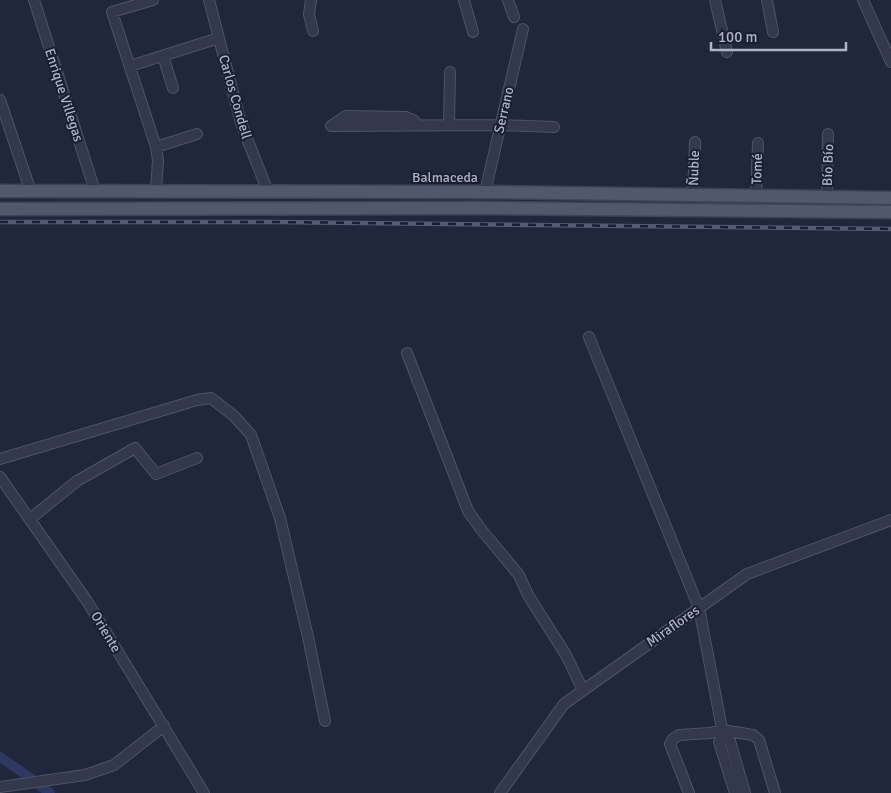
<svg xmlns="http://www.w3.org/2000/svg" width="891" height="793" viewBox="0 0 891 793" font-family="Signika,sans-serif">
  <rect width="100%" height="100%" fill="#20263c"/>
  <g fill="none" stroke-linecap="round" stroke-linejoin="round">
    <!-- canal -->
    <path stroke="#2f3860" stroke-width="10" d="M0,757l32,22
      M39,785l11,8"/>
    <defs>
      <path id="minor" d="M34,0l61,191
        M153,0l-41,12 44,135 41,-13
        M209,0l32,123 27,69
        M311,0l-2,14 4,17
        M464,0l9,32
        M508,0l6,17
        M715,0l12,52
        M767,0l6,32
        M863,0l28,62
        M163,56l10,32
        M130,66l89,-28
        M0,100l31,92
        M449,125l1,-53
        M331,126l169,-1 54,2
        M331,126l15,-10 60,1 7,3 5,5
        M156,147l2,13 -2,31
        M485,192l38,-163
        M693,194l2,-52
        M756,195l2,-52
        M827,197l1,-63
        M589,337l110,271 24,126 7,7 15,52
        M407,353l61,158 12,17 39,47 9,20 38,60 17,35
        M0,459l197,-59 14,-2 23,18 17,19 29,83 28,119 17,84
        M0,477l87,124 117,192
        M30,519l47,-38 58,-33 21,26 41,-16
        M723,734l-4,8 16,51
        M0,787l85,-12 29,-10 50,-39
        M500,793l64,-89 183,-130 144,-54
        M689,793l-19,-49 3,-5 6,-4 31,-2 12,-3 31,5 6,5 16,53"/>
      <path id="major" d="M0,191l485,1 406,6
        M0,209l481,-1 410,4"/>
    </defs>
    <!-- minor casing -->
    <use href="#minor" stroke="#4f5367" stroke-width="12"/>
    <!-- major casing -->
    <use href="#major" stroke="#3d4255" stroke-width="15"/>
    <!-- minor -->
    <use href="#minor" stroke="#34384c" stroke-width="10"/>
    <!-- major -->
    <use href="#major" stroke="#51576c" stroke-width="12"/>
    <defs>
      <path id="rail" d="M0,222h275l616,7"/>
    </defs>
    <!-- rail casing -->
    <use href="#rail" stroke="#555b74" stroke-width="4.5"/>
    <!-- rail -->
    <use href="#rail" stroke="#191e31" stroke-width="2.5" stroke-dasharray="8" stroke-linecap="butt"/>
  </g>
  <g text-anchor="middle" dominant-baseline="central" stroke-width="4" stroke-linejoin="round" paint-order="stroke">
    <!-- street labels -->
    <g font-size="14" fill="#afb3c8" stroke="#191e31">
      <text transform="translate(64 95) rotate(72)">Enrique Villegas</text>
      <text transform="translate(235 97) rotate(74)">Carlos Condell</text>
      <text transform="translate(504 110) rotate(-77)">Serrano</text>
      <text transform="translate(828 165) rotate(-88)">Bío Bío</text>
      <text transform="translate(694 168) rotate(-88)">Ñuble</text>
      <text transform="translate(757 169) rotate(-88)">Tomé</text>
      <text x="445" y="177">Balmaceda</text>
      <text transform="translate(673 626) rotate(-35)">Miraflores</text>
      <text transform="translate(106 632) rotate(59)">Oriente</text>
    </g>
  </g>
  <!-- scale -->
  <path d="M711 42v8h135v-8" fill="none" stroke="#afb3c8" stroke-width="2.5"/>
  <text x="718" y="42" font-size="15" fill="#afb3c8" stroke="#191e31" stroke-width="4" paint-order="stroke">100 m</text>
</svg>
